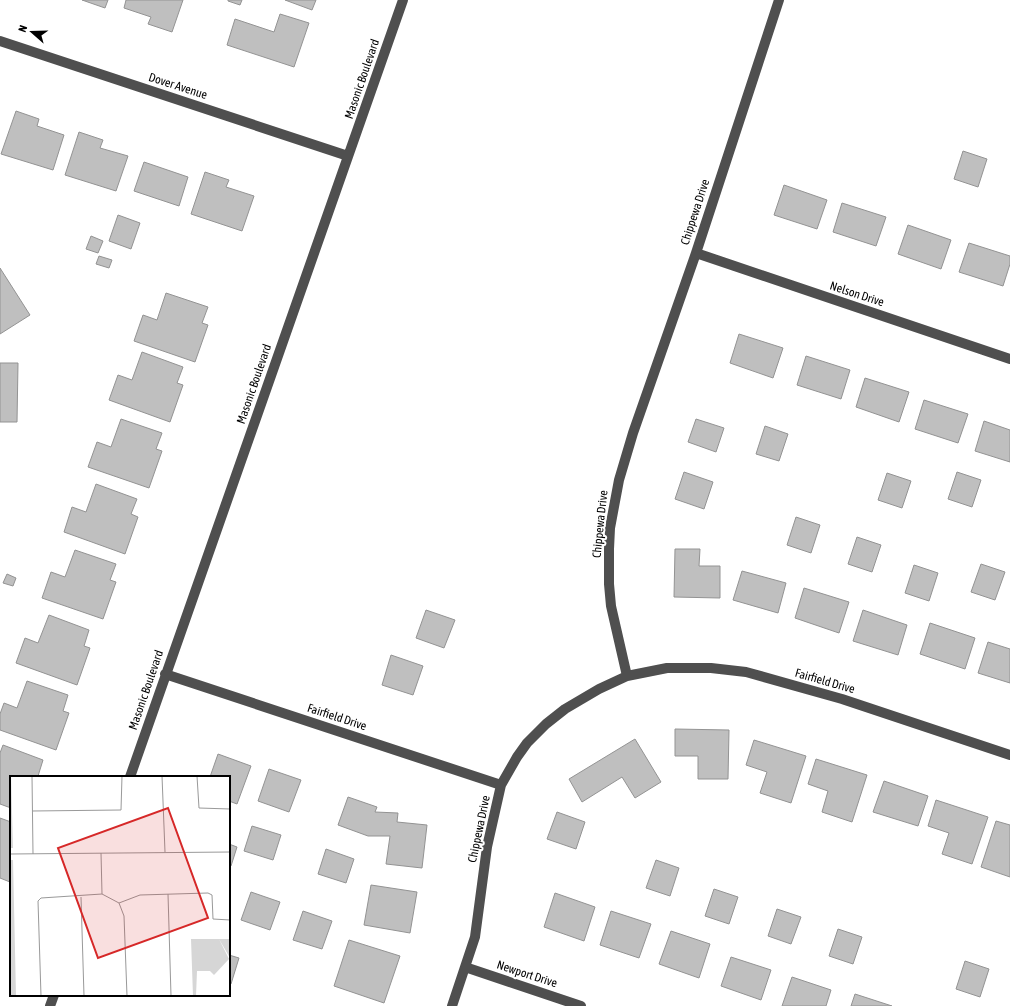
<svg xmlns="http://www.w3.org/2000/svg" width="1010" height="1006" viewBox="0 0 1010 1006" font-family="'Asap Condensed',sans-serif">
  <rect width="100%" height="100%" fill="#fff"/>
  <!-- building -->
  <path fill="#bfbfbf" stroke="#939393" d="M82,0h26l-3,8z
    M126,0h57l-11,32 -24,-8 3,-7 -27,-9z
    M228,0h14l-2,5 -12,-4z
    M285,0h31l-4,10z
    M280,14l29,9 -15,44 -67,-22 8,-26 39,13z
    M16,111l23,8 -2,7 27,9 -11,35 -52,-16z
    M79,132l24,8 -3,8 28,8 -12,35 -51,-16z
    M963,151l24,8 -9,28 -24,-8z
    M144,162l44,15 -9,29 -45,-15z
    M205,172l24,8 -3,7 28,9 -12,35 -51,-17z
    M784,185l43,15 -10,29 -43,-14z
    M842,203l44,14 -10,29 -43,-14z
    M118,215l22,8 -9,26 -22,-8z
    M908,225l43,15 -10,29 -43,-15z
    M91,236l12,5 -5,12 -12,-4z
    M969,243l41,13v8l-7,22 -44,-14z
    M99,256l13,4 -3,8 -13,-4z
    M0,268l30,47 -30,19z
    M166,293l42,14 -6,16 6,2 -13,37 -61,-21 9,-26 14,5z
    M739,334l44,14 -10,30 -43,-15z
    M142,352l41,15 -6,16 6,2 -13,37 -61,-22 9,-25 14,5z
    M806,356l44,14 -9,29 -44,-14z
    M0,363h18l-1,59h-17z
    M865,378l44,14 -10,30 -43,-15z
    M924,400l44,14 -10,29 -43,-14z
    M121,419l41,14 -6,16 6,2 -13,37 -61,-21 9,-25 14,5z
    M696,419l28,9 -8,24 -28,-10z
    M984,421l26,9v32l-35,-11z
    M765,426l23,8 -9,27 -23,-7z
    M684,472l29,10 -9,27 -29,-10z
    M957,472l24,8 -9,27 -24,-8z
    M887,473l24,8 -9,27 -24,-8z
    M96,484l41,15 -6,15 7,3 -13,37 -61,-22 8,-25 14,5z
    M796,517l24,8 -9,28 -24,-8z
    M857,537l24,8 -9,27 -24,-8z
    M675,549h25l-1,17h21v32l-46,-1z
    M75,550l41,14 -6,16 6,2 -13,37 -61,-21 9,-26 14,5z
    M981,564l24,8 -10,28 -24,-8z
    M914,565l24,8 -9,28 -24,-8z
    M742,571l44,12 -8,30 -45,-13z
    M7,574l9,4 -3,8 -10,-3z
    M804,588l45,14 -10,31 -44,-15z
    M426,610l29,10 -11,28 -28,-10z
    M863,610l44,15 -9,30 -45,-14z
    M49,615l40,15 -5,16 6,2 -13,37 -61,-22 9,-25 13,5z
    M930,623l45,15 -10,31 -45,-15z
    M988,642l22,7v34l-32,-10z
    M391,655l32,11 -10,29 -31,-10z
    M27,681l41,14 -5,16 6,2 -13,37 -56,-20v-16l4,-11 13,5z
    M675,729l54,1 -1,49h-30v-23h-23z
    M635,739l26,43 -26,16 -13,-21 -40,25 -13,-23z
    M754,740l52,16 -15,47 -31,-10 7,-21 -21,-7z
    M3,745l40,15 -5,16 3,1h-30v31l-11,-4v-51z
    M218,754l33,12 -14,38 -8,-3v-24h-19z
    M816,759l51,16 -15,47 -30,-10 6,-21 -20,-7z
    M269,769l32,11 -12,32 -31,-11z
    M884,781l44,15 -10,30 -45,-14z
    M348,797l29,10 -2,5 23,1 -1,9 30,3 -5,43 -36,-4 4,-28h-22l-30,-11z
    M936,800l52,17 -16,47 -30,-10 7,-21 -21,-7z
    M557,812l28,10 -9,27 -29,-10z
    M0,818l11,4 -1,60 -10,-4z
    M996,821l14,4v52l-29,-10z
    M252,826l29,9 -8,25 -29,-9z
    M229,844l8,3 -6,19 -2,-1z
    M326,849l28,10 -8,24 -28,-9z
    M656,860l23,8 -9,28 -24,-8z
    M371,885l46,7 -7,41 -46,-8z
    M714,889l24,8 -9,27 -24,-8z
    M251,892l29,10 -10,28 -29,-10z
    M555,893l40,14 -11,34 -40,-14z
    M777,909l24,8 -10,27 -23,-8z
    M303,911l29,10 -10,28 -29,-9z
    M611,911l40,13 -12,34 -39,-13z
    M838,929l24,8 -9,27 -24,-8z
    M671,931l39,13 -11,34 -40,-14z
    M349,940l51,16 -16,47 -50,-17z
    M229,955l10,3 -8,26 -2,-1z
    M731,957l40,13 -10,30 -40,-14z
    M965,961l24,8 -9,28 -24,-8z
    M792,977l39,13 -5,16h-44z
    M855,994l37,12h-41z"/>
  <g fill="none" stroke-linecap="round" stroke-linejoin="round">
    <!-- minor -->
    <path stroke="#4f4f4f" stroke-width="10" d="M0,41l348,115
      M696,253l314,106
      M165,674l336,111
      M627,676l40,-8h44l35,4 96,27 168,56
      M130,777l273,-777
      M465,967l116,39
      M50,1006l4,-11
      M452,1006l23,-69 12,-90 14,-62 16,-28 10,-14 19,-19 19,-15 34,-20 28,-13 -16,-70 -2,-22v-35l1,-21 9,-48 14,-47 63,-180 83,-253"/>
  </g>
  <g text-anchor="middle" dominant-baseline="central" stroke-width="4" stroke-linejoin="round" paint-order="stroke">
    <!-- street labels -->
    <g font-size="12" fill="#000" stroke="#fff">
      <text transform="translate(362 79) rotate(-71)">Masonic Boulevard</text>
      <text transform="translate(178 86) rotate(18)">Dover Avenue</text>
      <text transform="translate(695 212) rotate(-72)">Chippewa Drive</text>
      <text transform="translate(857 294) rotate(18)">Nelson Drive</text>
      <text transform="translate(254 384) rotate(-71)">Masonic Boulevard</text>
      <text transform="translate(600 524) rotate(-84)">Chippewa Drive</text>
      <text transform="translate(825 681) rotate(16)">Fairfield Drive</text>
      <text transform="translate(146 690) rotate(-71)">Masonic Boulevard</text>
      <text transform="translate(337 717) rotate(18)">Fairfield Drive</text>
      <text transform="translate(479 829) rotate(-78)">Chippewa Drive</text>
      <text transform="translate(527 974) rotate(18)">Newport Drive</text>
    </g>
  </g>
  <!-- overview -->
  <g transform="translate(10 776)">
    <rect width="220" height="220" fill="#fff"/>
    <path d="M0,0h1l2,72h-3zM0,84h3l3,136h-6zM181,163h28l10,20 -15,16 -4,-4h-13l-1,25h-3zM209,163h11v19z" fill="#d6d6d6"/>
    <path fill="none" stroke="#999" stroke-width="1" d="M22,0l1,78M152,0l3,76M187,0l2,32 31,1M22,35l89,-1 1,-34M91,77l1,41M0,78l220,-2M158,118l3,102M71,121l3,99M109,127l5,13 3,80M31,220l-3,-95 3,-3 61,-4 17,9 21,-8 68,-2 4,2 1,24 17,1"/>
    <path fill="#d62828" fill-opacity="0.15" stroke="#d62828" stroke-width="2" d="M158,32l40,110 -110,40 -40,-110z"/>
    <rect width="220" height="220" fill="none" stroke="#000" stroke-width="2"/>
  </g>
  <!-- north arrow -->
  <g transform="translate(32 32) rotate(290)" stroke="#ffffff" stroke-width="3" paint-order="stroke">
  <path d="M0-3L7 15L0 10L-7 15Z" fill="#000000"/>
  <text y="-6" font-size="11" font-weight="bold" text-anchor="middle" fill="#000000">N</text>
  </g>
</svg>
